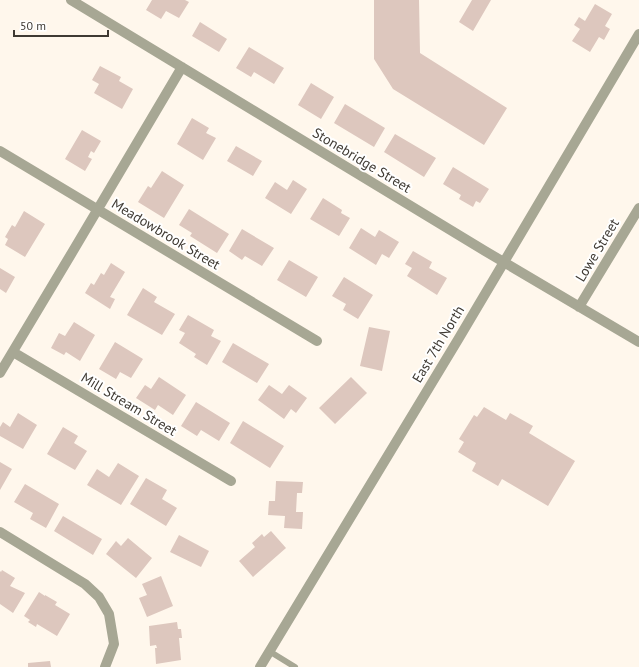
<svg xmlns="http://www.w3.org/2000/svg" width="639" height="667" viewBox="0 0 639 667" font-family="'PT Sans',sans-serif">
  <rect width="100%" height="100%" fill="#fff7ec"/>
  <!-- building -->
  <path fill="#ddc7be" d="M152,0h33l4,2 -10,16 -13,-7 -5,8 -15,-9z
    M374,0h45l1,53 87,55 -23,37 -91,-56 -19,-30z
    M472,0h19l-18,31 -14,-9z
    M595,4l17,10 -7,12 5,3 -6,11 -5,-3 -9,15 -18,-11 8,-12 -6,-4 5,-8 6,4z
    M200,22l27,17 -8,13 -27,-16z
    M249,47l35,21 -10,16 -20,-12 -3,5 -15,-9z
    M100,66l21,11 -2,4 14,8 -11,20 -28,-16 5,-9 -7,-4z
    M311,83l23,14 -13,22 -23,-14z
    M345,104l40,24 -11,19 -40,-24z
    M192,118l17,10 -3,5 10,5 -13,22 -26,-16z
    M82,130l19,11 -7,12 -3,-2 -3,6 4,2 -7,12 -20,-12z
    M395,134l41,24 -12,19 -40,-25z
    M236,146l26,15 -9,15 -26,-15z
    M453,167l36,22 -9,14 -4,-2 -3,6 -14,-8 2,-4 -18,-11z
    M162,171l22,14 -20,33 -26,-16 10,-16 3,2z
    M293,180l14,9 -16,25 -26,-16 10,-16 12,8z
    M323,198l19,12 -1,3 9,5 -11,18 -29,-17z
    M189,209l40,25 -12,19 -27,-17 2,-3 -13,-8z
    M24,211l21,13 -20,33 -20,-12 3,-6 -3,-2 7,-12 3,2z
    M361,228l14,9 4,-7 20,12 -10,16 -7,-4 -6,11 -27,-17z
    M242,229l32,19 -12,18 -17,-10 -3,4 -13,-9z
    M413,251l19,11 -3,6 18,10 -10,17 -30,-19 5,-8 -7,-4z
    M289,260l29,17 -12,20 -29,-17z
    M111,263l14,9 -15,25 5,2 -5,10 -25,-16 6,-10 3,2 7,-12 3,2z
    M0,268l15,9 -9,16 -6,-4z
    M344,277l29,18 -15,24 -15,-9 3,-6 -14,-8z
    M143,288l14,9 -3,5 21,12 -13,21 -35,-20z
    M188,315l26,15 -3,6 10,5 -14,24 -13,-8 2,-3 -17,-11 6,-10 -6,-3z
    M74,322l21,13 -15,26 -14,-9 -2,3 -13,-7 8,-15 6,3z
    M369,327l21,4 -8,40 -22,-5z
    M115,342l28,17 -12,19 -11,-6 -4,7 -17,-10z
    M233,343l36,21 -12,19 -35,-21z
    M159,377l27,18 -13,20 -15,-10 -3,5 -19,-12 9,-13 6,4z
    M351,377l16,16 -32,31 -16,-16z
    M269,385l13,9 7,-9 18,13 -11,15 -5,-4 -7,10 -26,-19z
    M196,402l34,21 -11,18 -18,-11 -4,6 -16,-10z
    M484,407l22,13 4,-7 23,13 -4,7 46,28 -27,45 -46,-27 -4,7 -26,-15 4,-8 -18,-11 6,-10 -5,-3 15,-24 3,2z
    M18,413l19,12 -14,24 -23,-13v-9l3,-5 7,5z
    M243,421l41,25 -14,22 -40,-25z
    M63,427l15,9 -4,7 13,8 -12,19 -28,-16z
    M0,462l12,7 -12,21z
    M118,463l21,13 -18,29 -34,-20 10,-16 12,8z
    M146,478l21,12 -5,9 15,9 -11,18 -36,-22z
    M276,481l27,1 -1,11h-5l-1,19h7l-1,17 -18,-1 1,-12 -17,-1 1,-14h6z
    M25,484l34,20 -13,24 -16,-9 3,-6 -19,-11z
    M63,516l39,23 -9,16 -39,-24z
    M271,531l15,17 -33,29 -14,-16 16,-14 -3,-4 10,-9 2,3z
    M179,535l30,16 -8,16 -31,-15z
    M128,538l24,20 -16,20 -30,-24 10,-13 5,5z
    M2,570l13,8 -5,8 15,7 -12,20 -13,-9v-33l1,1z
    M161,576l12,30 -26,11 -8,-19 8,-3 -5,-11z
    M39,592l6,4v-1l12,7 -2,3 15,9 -13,22 -20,-12 -1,3 -8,-5 2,-2 -6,-4z
    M177,622l1,7h3l1,9h-3l2,22 -25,4 -1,-16h2l-1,-3 -6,1 -1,-20z
    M50,661l1,6h-23v-4z"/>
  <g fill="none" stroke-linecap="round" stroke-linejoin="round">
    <!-- lane -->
    <path stroke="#a7a794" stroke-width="6" d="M269,651l26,16"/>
    <!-- street -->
    <path stroke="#a7a794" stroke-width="10" d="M71,0l414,251 154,91
      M0,151l317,190
      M579,307l60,-99
      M13,352l218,129
      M0,373l73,-122 109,-184
      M0,532l85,52 14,13 10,17 5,30 -9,23
      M260,667l199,-329 180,-304"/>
  </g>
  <g text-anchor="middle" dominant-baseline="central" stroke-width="4" stroke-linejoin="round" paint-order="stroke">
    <!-- street labels -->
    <g font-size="14" fill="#3f3a33" stroke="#fff">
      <text transform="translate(362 160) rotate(31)">Stonebridge Street</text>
      <text transform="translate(166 234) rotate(31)">Meadowbrook Street</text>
      <text transform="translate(597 250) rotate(-59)">Lowe Street</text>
      <text transform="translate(438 344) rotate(-59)">East 7th North</text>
      <text transform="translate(129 404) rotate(31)">Mill Stream Street</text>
    </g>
  </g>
  <!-- scale -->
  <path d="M14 30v6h94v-6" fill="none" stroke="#3f3a33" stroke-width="2"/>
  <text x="20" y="30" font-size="12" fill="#3f3a33" stroke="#ffffff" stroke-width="3" paint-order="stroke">50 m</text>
</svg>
